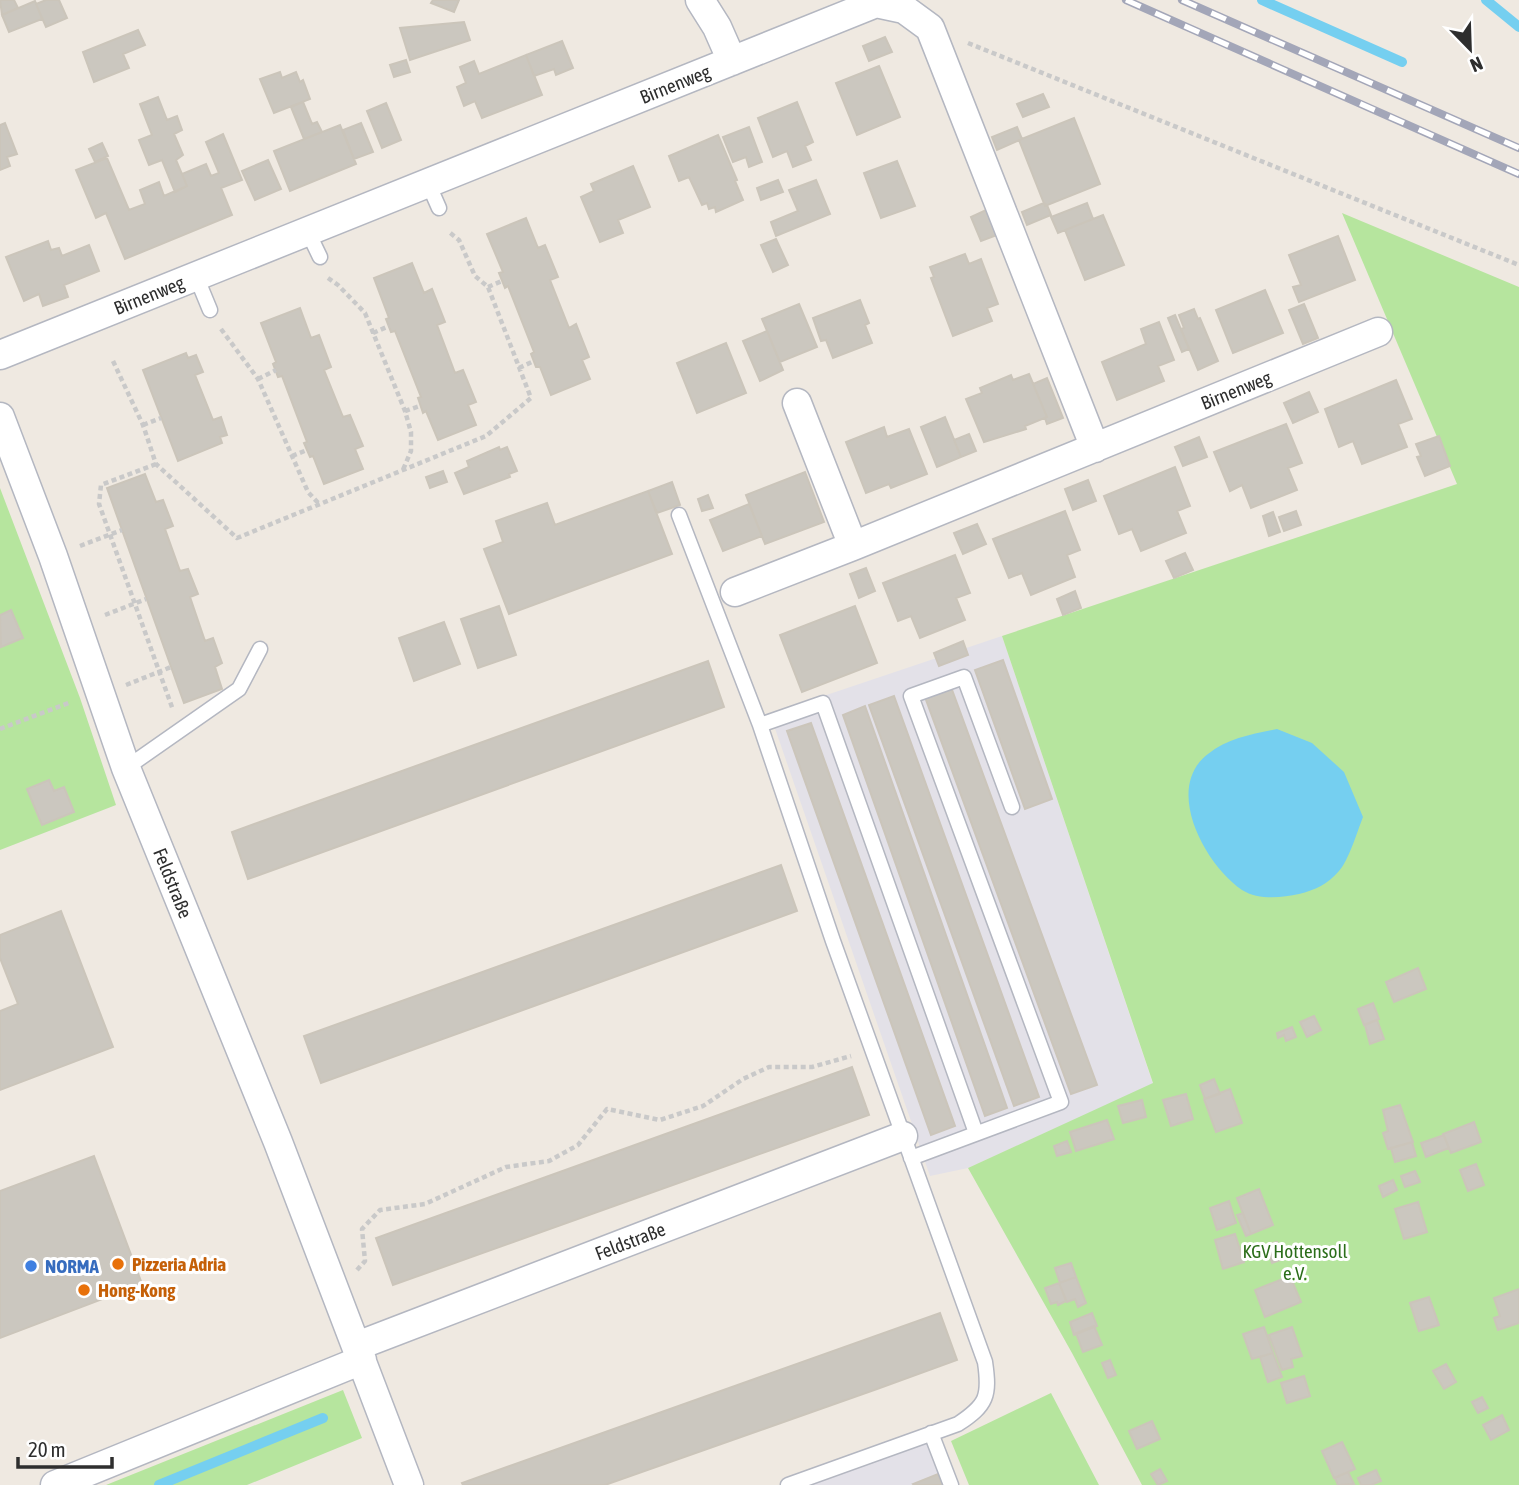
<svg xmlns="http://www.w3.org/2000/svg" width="1519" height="1485" viewBox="0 0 1519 1485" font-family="'Asap Condensed',sans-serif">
  <rect width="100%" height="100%" fill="#efe9e1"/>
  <!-- industrial -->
  <path fill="#e3e1e8" d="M1002,636l151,448 -185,84 -38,8 -160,-462z
    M931,1433l20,52h-163z"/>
  <!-- green -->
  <path fill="#b6e59e" d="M1342,213l177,74v1198h-377l-70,-132 -104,-185 185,-85 -151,-447 455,-152z
    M0,488l80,210 36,107 -116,45z
    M343,1390l19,48 -115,47h-141z
    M1051,1393l48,92h-130l-18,-44z"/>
  <!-- water -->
  <path fill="#75cff0" d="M1277,729l35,14 32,29 19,45c-6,15 -14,43 -24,54 -11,13 -24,19 -40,23 -18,4 -41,6 -57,-4 -37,-25 -79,-102 -34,-136 20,-16 45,-20 69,-25z"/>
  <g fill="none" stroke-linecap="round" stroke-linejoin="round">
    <!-- stream -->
    <path stroke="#75cff0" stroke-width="10" d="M1262,0l140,62
      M1486,0l33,27
      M159,1485l164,-67"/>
  </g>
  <!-- building -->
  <path fill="#cbc7bf" stroke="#cbc5ba" stroke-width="2" d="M0,0h14l4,8 -16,7z
    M46,0h13l8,18 -21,9 -10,-23z
    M433,0h26l-5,12 -23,-9z
    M35,1l7,18 -33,13 -7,-17z
    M464,22l6,18 -60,20 -10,-32z
    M138,30l7,15 -22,9 6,14 -35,14 -11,-30z
    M885,37l7,15 -23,9 -6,-15z
    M562,41l11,27 -17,7 -2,-6 -20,7 -8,-21z
    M526,55l16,40 -60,23 -7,-17 -11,5 -7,-19 9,-4 -6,-16 14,-6 5,13z
    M406,60l4,12 -16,5 -4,-12z
    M879,66l21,51 -43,18 -21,-52z
    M280,72l2,6 14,-6 4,10 3,-2 7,19 -36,14 -14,-34z
    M1043,94l6,13 -26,10 -6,-13z
    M158,97l9,23 10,-4 5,14 -8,4 9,21 -7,5 11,26 -12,6 -13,-32 -13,5 -10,-25 13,-5 -12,-31z
    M303,102l9,22 5,-2 5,10 -18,7 -13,-32z
    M797,102l16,40 -8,4 6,14 -18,7 -6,-16 -14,6 -15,-39z
    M386,103l15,37 -19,8 -15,-37z
    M1074,118l26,66 -55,22 -26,-66z
    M5,123l12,31 -10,3 3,9 -10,4v-45z
    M361,123l12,29 -19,7 -11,-29z
    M340,125l16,39 -66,27 -16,-40z
    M749,127l13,35 -13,5 -3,-10 -13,5 -10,-25z
    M1017,127l5,12 -25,11 -5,-13z
    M223,134l19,46 -21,8 11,27 -107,44 -19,-46 -10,5 -20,-48 31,-12 22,52 16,-6 -5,-14 19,-8 5,14 23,-10 -5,-12 24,-10 5,12 8,-3 -13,-31z
    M718,135l19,45 -2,1 8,19 -27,12 -1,-5 -6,2 -2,-6 -5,2 -13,-28 -10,4 -10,-25z
    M102,143l6,13 -13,6 -6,-13z
    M268,160l13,29 -26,11 -13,-29z
    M897,161l18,45 -34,12 -17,-45z
    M633,166l17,41 -32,13 5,13 -23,9 -19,-45 13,-6 -3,-7z
    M778,180l5,12 -22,8 -4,-12z
    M816,180l14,34 -54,22 -5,-14 27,-11 -9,-21z
    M1044,203l3,2 4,10 -24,10 -5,-13z
    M1087,203l6,16 -35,14 -7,-16z
    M986,210l11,25 -16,6 -10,-24z
    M1103,215l21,50 -39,15 -20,-50z
    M526,218l12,30 7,-3 13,32 -8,3 19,48 7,-4 13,33 -7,3 8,19 -39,16 -11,-28h-4l-5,-13 3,-2 -26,-66 -3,2 -6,-15 4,-1 -16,-38z
    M1338,236l17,44 -56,22 -6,-15 8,-2 -12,-30z
    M776,239l12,26 -15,7 -12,-27z
    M48,241l3,9 8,-2 3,8 27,-11 10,26 -35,14 4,12 -25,9 -4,-12 -15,7 -18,-44z
    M965,254l4,10 12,-5 17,45 -11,4 5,13 -39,15 -22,-58 3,-1 -4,-10z
    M412,263l12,30 8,-4 13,33 -8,3 18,48 8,-3 13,32 -8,3 8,20 -38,15 -12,-29 -3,2 -5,-15 3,-1 -26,-66 -4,1 -5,-13 3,-1 -15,-40z
    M1265,290l18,43 -50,20 -17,-43z
    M860,300l9,23 -4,2 7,18 -39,15 -7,-18 -5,1 -8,-23z
    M799,304l18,43 -37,15 -18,-43z
    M1304,304l14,34 -15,6 -14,-34z
    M300,308l11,30 8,-3 12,32 -7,3 19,47 7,-2 13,31 -8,3 8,20 -39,15 -11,-28 -3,1 -6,-14 3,-1 -25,-66 -4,1 -5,-13 3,-2 -15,-39z
    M1194,309l4,10 2,-1 18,43 -20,9 -17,-41 3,-1 -5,-13z
    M1175,315l14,34 -7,3 -14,-34z
    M1159,322l15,38 -16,6 6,15 -47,19 -15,-38 44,-18 -5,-15z
    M767,331l16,39 -23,11 -17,-40z
    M726,343l20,50 -49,20 -20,-50z
    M186,353l2,5 8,-3 7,17 -8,3 18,45 8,-3 6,18 -7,2 2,6 -44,18 -35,-91z
    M1029,374l18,43 -22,9 1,3 -42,13 -18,-43 16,-6 -2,-5 31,-13 2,5z
    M1047,378l16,40 -16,6 -2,-6 2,-1 -14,-33z
    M1396,380l16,39 -14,5 9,23 -45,17 -9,-23 -14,6 -14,-38z
    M1309,392l9,20 -25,11 -9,-20z
    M945,417l16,40 -24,10 -16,-40z
    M1286,424l16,39 -14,5 9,22 -46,18 -9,-23 -12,6 -16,-39z
    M884,427l3,10 22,-8 18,45 -36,14 -2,-4 -23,9 -20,-51z
    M969,434l7,17 -15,6 -7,-17z
    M1439,436l11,30 -25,10 -8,-19 4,-1 -5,-12z
    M1199,437l8,20 -24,9 -8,-19z
    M499,447l1,3 7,-3 10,24 -8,3 1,3 -46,17 -9,-21 14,-6 -2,-6z
    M1175,467l15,39 -13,5 9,22 -45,18 -9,-22 -13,5 -15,-38z
    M443,471l4,11 -17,6 -4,-11z
    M805,472l19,50 -59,22 -19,-49z
    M145,474l11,28 7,-2 10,26 -8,3 15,42 8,-2 10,25 -8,3 15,44 8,-3 9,25 -7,4 7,22 -38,14 -77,-215z
    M1088,480l8,21 -23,9 -8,-21z
    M672,482l8,23 -23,8 -9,-22z
    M648,491l24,63 -163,60 -25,-65 19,-7 -7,-21 51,-18 8,22z
    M708,495l5,13 -11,3 -4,-12z
    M749,504l13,32 -39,15 -13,-31z
    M1065,511l15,39 -13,5 8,22 -44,18 -9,-22 -13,5 -16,-39z
    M1296,511l5,14 -17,6 -5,-14z
    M1273,512l7,20 -11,4 -6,-20z
    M977,524l9,20 -23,10 -9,-21z
    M1185,553l8,17 -19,8 -8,-17z
    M955,555l15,38 -14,5 9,22 -45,18 -9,-22 -13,5 -15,-38z
    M866,568l9,23 -16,7 -9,-24z
    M1075,591l6,17 -18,7 -6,-16z
    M499,606l17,49 -38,13 -17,-49z
    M855,606l22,57 -75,29 -22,-57z
    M11,610l12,28 -22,9 -1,-32z
    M444,622l16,42 -46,17 -15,-43z
    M963,641l5,14 -29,11 -5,-13z
    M1003,660l49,139 -27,10 -50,-139z
    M708,661l16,46 -476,172 -16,-47z
    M951,687l146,398 -26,9 -146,-397z
    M894,696l145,401 -25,9 -145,-401z
    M865,706l142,402 -22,8 -142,-401z
    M811,723l144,403 -24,9 -144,-404z
    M49,780l5,11 10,-4 10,25 -32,13 -15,-36z
    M781,865l16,46 -476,172 -17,-47z
    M61,911l52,136 -113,43v-79l18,-7 -18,-46v-23z
    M1418,968l8,21 -32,13 -8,-20z
    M1373,1003l6,16 -15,6 -6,-16z
    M1314,1016l7,14 -14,7 -7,-15z
    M1377,1020l7,19 -14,5 -5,-19z
    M1292,1027l4,10 -10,4 -2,-6 -6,3 -1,-5z
    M852,1067l17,48 -476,170 -17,-47z
    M1214,1079l6,15 -15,5 -5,-14z
    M1230,1089l12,34 -26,9 -12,-33z
    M1186,1094l7,25 -22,7 -8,-26z
    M1142,1100l4,17 -23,6 -5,-17z
    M1400,1105l13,37 -25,7 -5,-16 5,-2 -5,-21z
    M1107,1120l7,19 -38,12 -6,-19z
    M1474,1122l7,20 -30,11 -8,-19z
    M1444,1135l5,13 -23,9 -5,-14z
    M1067,1141l4,11 -14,4 -3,-10z
    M1412,1142l4,14 -21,6 -4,-14z
    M94,1156l48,128 -142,54v-147z
    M1476,1164l8,21 -16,6 -8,-21z
    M1415,1171l5,11 -15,5 -4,-11z
    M1393,1180l4,10 -14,7 -4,-11z
    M1259,1189l14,36 -22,9 -14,-36z
    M1229,1201l7,22 -19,7 -7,-22z
    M1418,1202l9,30 -23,7 -9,-30z
    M1243,1213l8,21 -5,2 -9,-21z
    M1235,1234l9,28 -21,7 -8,-29z
    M1277,1242l6,17 -11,4 -6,-18z
    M1071,1263l5,14 -16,6 -5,-15z
    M1290,1276l11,26 -36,15 -10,-27z
    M1076,1277l10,26 -8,4 -3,-8 -8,3 -8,-19z
    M1059,1283l7,18 -8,4 -1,-3 -6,2 -6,-16z
    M1519,1289v34l-21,7 -4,-12 6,-2 -6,-18z
    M1429,1297l10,28 -20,6 -9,-28z
    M940,1313l17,47 -80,29 -272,96h-142l-1,-2z
    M1092,1313l5,13 -23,9 -4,-13z
    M1094,1326l8,19 -19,7 -7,-19z
    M1264,1327l9,26 -21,6 -9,-25z
    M1292,1327l10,29 -11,3 2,8 -11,3 -13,-35z
    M1273,1353l9,24 -14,5 -8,-25z
    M1110,1360l6,15 -8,3 -6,-15z
    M1446,1364l10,18 -12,7 -11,-18z
    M1304,1376l6,20 -23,7 -6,-20z
    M1482,1397l6,11 -10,5 -6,-11z
    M1502,1415l7,15 -18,10 -8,-15z
    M1152,1421l8,18 -23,10 -8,-18z
    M1342,1442l13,27 -21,9 -12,-27z
    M1160,1469l7,12 -9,4 -7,-11z
    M1376,1470l5,11 -10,4h-10l-3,-7z
    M1348,1472l6,12 -16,1 -3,-7z
    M938,1474l4,11h-28l-1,-1z"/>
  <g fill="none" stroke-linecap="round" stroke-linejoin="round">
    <defs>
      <path id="service" d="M428,183l11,25
        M308,232l12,25
        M196,276l14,34
        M679,515l81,210 73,216 152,421c5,34 2,43 -27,62l-170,61
        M760,725l63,-22 153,430
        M126,768l113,-79 21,-40
        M911,1158l150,-56 -150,-406 53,-19 48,130
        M931,1433l20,52"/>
      <path id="minor" d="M700,0l17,27 15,34
        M0,355l876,-352 28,6 26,19 165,420
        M797,403l56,143
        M0,417l53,139 73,212 152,374 131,343
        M735,592l118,-46 525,-214
        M357,1346l546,-210
        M55,1485l307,-125"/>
    </defs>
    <!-- service casing -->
    <use href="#service" stroke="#b4b7c1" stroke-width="17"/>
    <!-- minor casing -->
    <use href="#minor" stroke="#b4b7c1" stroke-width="31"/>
    <!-- path -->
    <path stroke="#c9c9c9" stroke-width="4.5" stroke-dasharray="5 3.5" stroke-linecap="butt" d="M968,43l551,222
      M328,278l10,7 27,28 40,98 6,21v19l-9,21
      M488,287l14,-6
      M221,329l37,50 50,113 12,13
      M373,333l16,-7
      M113,361l30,64 13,39 81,74 249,-102 45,-38 -43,-111 -13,-11 -16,-36 -10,-8
      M519,368l15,-7
      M258,379l18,-9
      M405,411l15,-5
      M143,425l18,-7
      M292,456l15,-6
      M156,464l-55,21 -2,19 74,206
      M80,546l42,-16
      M105,615l41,-16
      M126,685l45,-18
      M0,729l71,-27
      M357,1270l8,-9 -3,-32 18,-19 45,-6 81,-37 43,-6 29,-16 29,-36 53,11 43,-14 40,-27 26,-12h43l39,-11"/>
    <!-- service -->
    <use href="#service" stroke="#fff" stroke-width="14"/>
    <!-- minor -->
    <use href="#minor" stroke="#fff" stroke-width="28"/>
    <defs>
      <path id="rail" d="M1126,0l393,174
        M1182,0l337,148"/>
    </defs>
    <!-- rail casing -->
    <use href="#rail" stroke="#a3a6b8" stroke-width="8"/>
    <!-- rail -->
    <use href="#rail" stroke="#fff" stroke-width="5" stroke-dasharray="16" stroke-linecap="butt"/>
  </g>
  <!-- markers -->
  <g fill="#e8710a" stroke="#fff" stroke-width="2.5">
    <circle cx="118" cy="1264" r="7"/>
    <circle cx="84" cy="1290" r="7"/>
  </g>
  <circle fill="#3f7fe0" stroke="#fff" stroke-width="2.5" cx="31" cy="1266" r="7"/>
  <g text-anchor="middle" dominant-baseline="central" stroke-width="6" stroke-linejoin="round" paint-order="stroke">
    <!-- street labels -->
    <g font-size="19" fill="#2e2e2e" stroke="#fff">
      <text transform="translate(675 84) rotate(-22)">Birnenweg</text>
      <text transform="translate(149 295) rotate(-22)">Birnenweg</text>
      <text transform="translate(1236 390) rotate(-22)">Birnenweg</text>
      <text transform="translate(173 883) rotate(68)">Feldstraße</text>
      <text transform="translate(630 1241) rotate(-21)">Feldstraße</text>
    </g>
    <!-- park labels -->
    <g font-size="19" fill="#2c6e1b" stroke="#fff">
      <text x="1295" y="1251">KGV Hottensoll<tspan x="1295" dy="22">e.V.</tspan></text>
    </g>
    <!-- food labels -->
    <g font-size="19" font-weight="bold" fill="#c56008" stroke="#fff" text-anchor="start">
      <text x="132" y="1264">Pizzeria Adria</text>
      <text x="98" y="1290">Hong-Kong</text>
    </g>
    <!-- shop labels -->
    <g font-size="19" font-weight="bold" fill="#366cbe" stroke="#fff" text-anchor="start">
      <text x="45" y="1266">NORMA</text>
    </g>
  </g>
  <!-- north arrow -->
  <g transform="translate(1470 49) rotate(157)" stroke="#ffffff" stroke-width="5" paint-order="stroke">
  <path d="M0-5L12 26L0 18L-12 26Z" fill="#2e2e2e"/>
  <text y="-10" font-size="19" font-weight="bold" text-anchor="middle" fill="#2e2e2e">N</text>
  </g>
  <!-- scale -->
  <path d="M18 1457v10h94v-10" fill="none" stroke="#2e2e2e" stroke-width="3.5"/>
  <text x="28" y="1457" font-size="21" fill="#2e2e2e" stroke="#ffffff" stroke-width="5" paint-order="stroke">20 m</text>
</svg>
